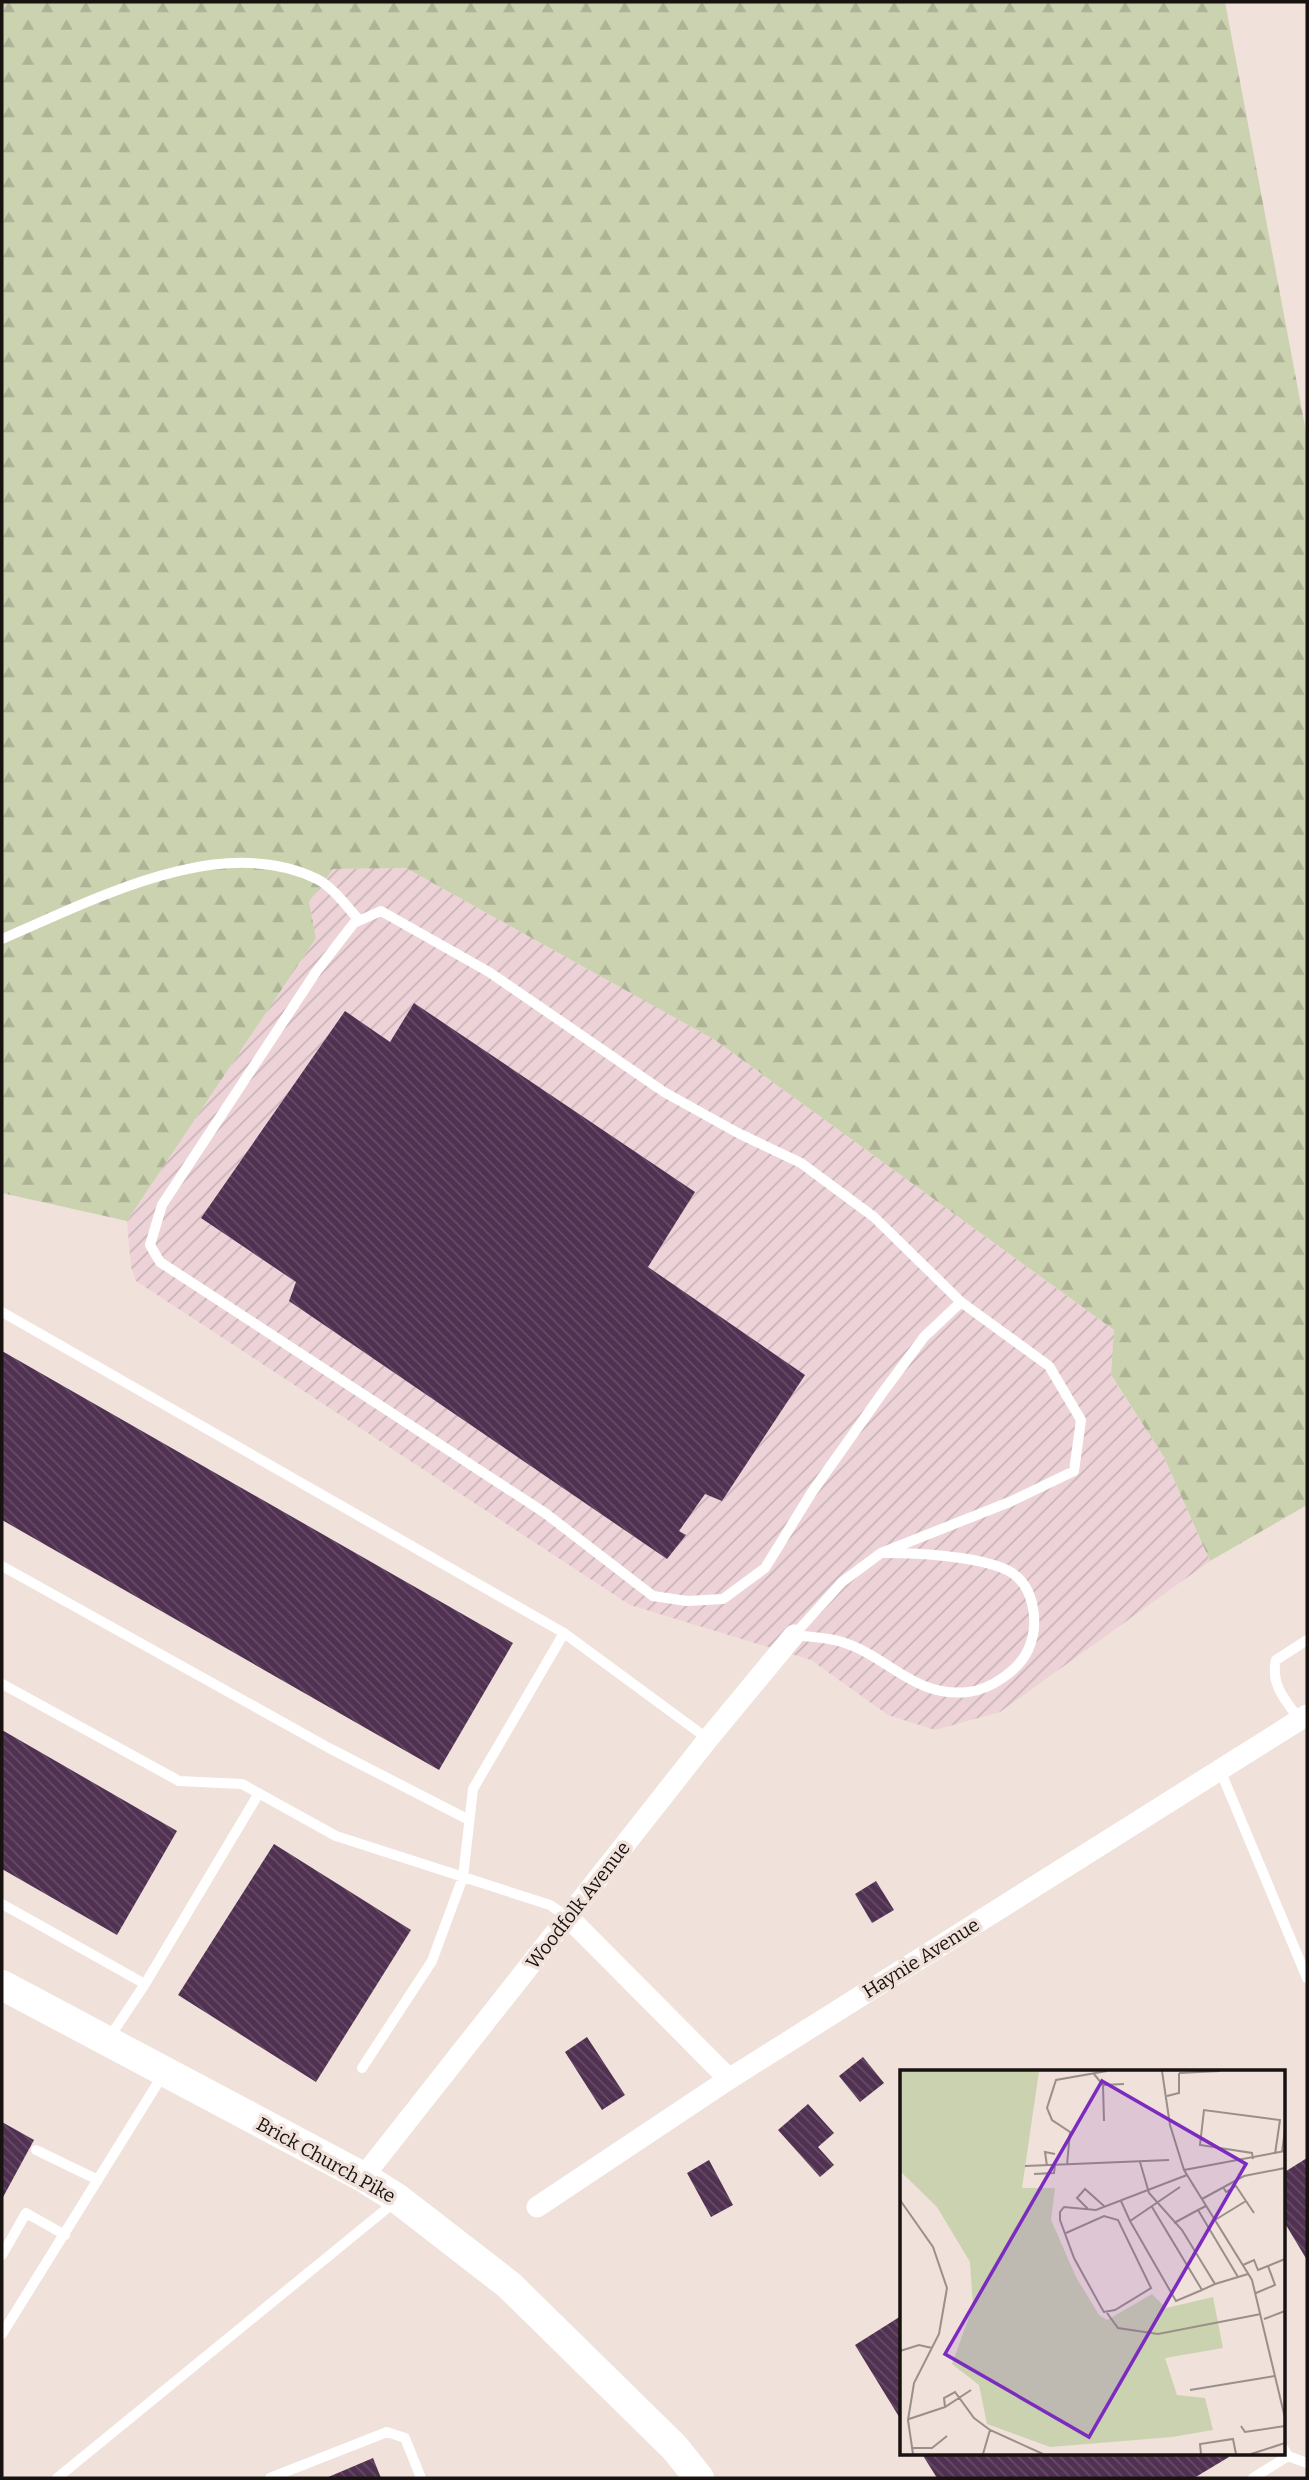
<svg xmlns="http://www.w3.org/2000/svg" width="1309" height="2480" viewBox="0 0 1309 2480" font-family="Bitter,serif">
  <defs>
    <pattern id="industrial-furrows" width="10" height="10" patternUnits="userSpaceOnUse" patternTransform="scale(1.75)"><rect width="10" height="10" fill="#edd3d8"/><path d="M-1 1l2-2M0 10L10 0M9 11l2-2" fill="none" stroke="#cab4b8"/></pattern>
    <pattern id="forest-firs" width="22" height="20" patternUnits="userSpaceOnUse" patternTransform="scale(1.75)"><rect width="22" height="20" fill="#cbd2b0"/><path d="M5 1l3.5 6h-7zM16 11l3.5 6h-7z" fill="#aeb396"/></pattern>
    <pattern id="building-back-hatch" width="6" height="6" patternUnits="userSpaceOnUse" patternTransform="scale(1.75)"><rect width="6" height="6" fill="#503152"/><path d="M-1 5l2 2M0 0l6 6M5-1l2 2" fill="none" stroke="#654c66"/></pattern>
  </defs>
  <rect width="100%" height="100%" fill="#f0e1da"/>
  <!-- industrial -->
  <path fill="url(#industrial-furrows)" d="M406,868l309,172 400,291 -4,45 53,81 46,104 -210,151 -65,18 -47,-15 -77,-55 -181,-55 -494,-324 -5,-14 -4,-46 189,-283 -7,-36 24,-33z"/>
  <!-- forest -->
  <path fill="url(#forest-firs)" d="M2,2h1223l82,435v1068l-97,56 -46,-104 -53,-82 3,-45 -399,-290 -309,-172 -73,1 -24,33 7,36 -189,283 -125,-28z"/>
  <!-- building -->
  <path fill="url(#building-back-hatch)" d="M414,1003l281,189 -47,75 157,108 -83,126 -17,-7 -26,37 7,4 -19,24 -378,-258 7,-19 -95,-64 144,-207 45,31z
    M2,1351l511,292 -74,127 -437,-250z
    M2,1730l175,101 -60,104 -115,-66z
    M274,1844l137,86 -95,152 -138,-87z
    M876,1881l18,29 -22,13 -17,-29z
    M587,2037l38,58 -23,15 -37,-58z
    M863,2057l21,26 -24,19 -21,-26z
    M808,2104l26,29 -16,14 16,18 -14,12 -42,-47z
    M2,2122l32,18 -32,59z
    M1307,2158v102l-24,-40v-47z
    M709,2160l24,45 -22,12 -24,-44z
    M901,2316v104l-46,-75z
    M922,2454h305l2,3 -35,21h-257z
    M373,2458l8,20h-55z"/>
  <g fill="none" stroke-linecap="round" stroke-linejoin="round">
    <!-- service -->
    <path stroke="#fff" stroke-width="10" d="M2,939c90,-38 218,-108 315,-60 16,8 31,29 42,41
      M2,1312l562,321
      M2,1566l327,182 140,72
      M794,1635l48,-53 39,-29 131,-52 62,-30 7,-51 -32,-54 -88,-64 -87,-85 -73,-54 -63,-30 -74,-41 -175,-120 -108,-61 -27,12 -38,49 -154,233 -12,40 10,17 385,251 108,83 34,5 36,-2 42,-31 47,-76 71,-100 41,-55 37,-35
      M794,1635c15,2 33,2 48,7 46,14 72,56 126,50 22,-2 51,-22 60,-42 12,-26 7,-66 -21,-80 -30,-14 -89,-17 -122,-17
      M2,1684l177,97 63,3 94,52 214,69 19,13
      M1300,1720c-14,-19 -30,-35 -24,-60l31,-20
      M1220,1770l87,208
      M2,1904l143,80 -36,54
      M145,1984l114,-191
      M362,2068l70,-107 31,-84 10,-88 91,-156 144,106
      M36,2150l62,30
      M2,2255l24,-42 39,22
      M2,2334l162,-261
      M1283,2448l5,8 19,7
      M57,2478l339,-277
      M270,2478l117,-46 18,6 16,40
      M1253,2478l35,-22"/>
    <!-- minor -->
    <path stroke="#fff" stroke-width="21" d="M569,1918l160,161
      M363,2177l345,-438 86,-104
      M537,2207l192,-128 578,-364"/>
    <!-- secondary -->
    <path stroke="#fff" stroke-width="30" d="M2,1985l361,192 35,22 111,86 166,163 24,30"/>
  </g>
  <g text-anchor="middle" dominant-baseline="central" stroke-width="7" stroke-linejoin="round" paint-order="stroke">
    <!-- street labels -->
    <g font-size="19" fill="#181310" stroke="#f0e1da">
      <text transform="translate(578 1905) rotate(-52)">Woodfolk Avenue</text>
      <text transform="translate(921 1958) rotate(-32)">Haynie Avenue</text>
      <text transform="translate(326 2160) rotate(29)">Brick Church Pike</text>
    </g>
  </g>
  <!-- overview -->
  <g transform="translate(900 2070)">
    <rect width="385" height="385" fill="#f0e1da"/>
    <path d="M0,1h139l-17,117h33l-4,32 25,57 23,38 8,5 45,-26 14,14 47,-11 10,51 -58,10 12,37 28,3 8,32 -41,7 -122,10 -63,-23 -8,-39 -27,-21 21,-58 -3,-44 -33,-55 -37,-36z" fill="#cbd2b0"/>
    <path fill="none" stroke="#9a8f89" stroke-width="2" d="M262,1l8,54 14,45 68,110 33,138M279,3l41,-2M194,4l9,11 1,36M203,15l21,-1M267,26l12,-3v-20M382,82l3,-22M353,89l-1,-6 -52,-8 4,-35 76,10 -5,34M240,92l9,31 33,37 33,54 33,-10M167,95l3,-33 -18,-12 -5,-12 9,-28 51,-9M125,96l144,-6M147,96l-2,-14 10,2M284,100l101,-19M134,104l20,-1 1,-8M323,117l3,5 10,-6 10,15M302,129l42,-23 41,-8M0,130l33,47 14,41 -8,46 -25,49 -6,37 5,34M221,131l9,20 50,-34M306,136l-8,4 40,67M252,137l50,83 13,-6M188,139l-11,-11 8,-9 19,17M315,150l31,-19 8,12M230,151l46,80 26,-11M274,153l24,-13M166,163l38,-17 14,4 33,68 -36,22 -11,2 -3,-5 -27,-49 -14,-38v-8l4,-5 32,3 91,-35M343,195l11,-5 4,10 27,-11M356,223l19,-8 -7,-19M207,243l11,15 40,6 103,-20M364,249l21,-8M0,281l19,-6 13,3M290,320l85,-14M45,337l-1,-9 11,-6 19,26 16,12 53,24M9,349l36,-12 26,-17M341,356l4,6 40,-6M13,378h19l15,-12M83,384l7,-24M301,384l-1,-10 33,-5 3,15M351,384l34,-11"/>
    <path fill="#7b2cbf" fill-opacity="0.15" stroke="#7b2cbf" stroke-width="3.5" d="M202,11l144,83 -157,273 -144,-83z"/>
    <rect width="385" height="385" fill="none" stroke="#181310" stroke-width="3.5"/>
  </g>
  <!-- border -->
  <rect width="1309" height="2480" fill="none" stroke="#181310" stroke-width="7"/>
</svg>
